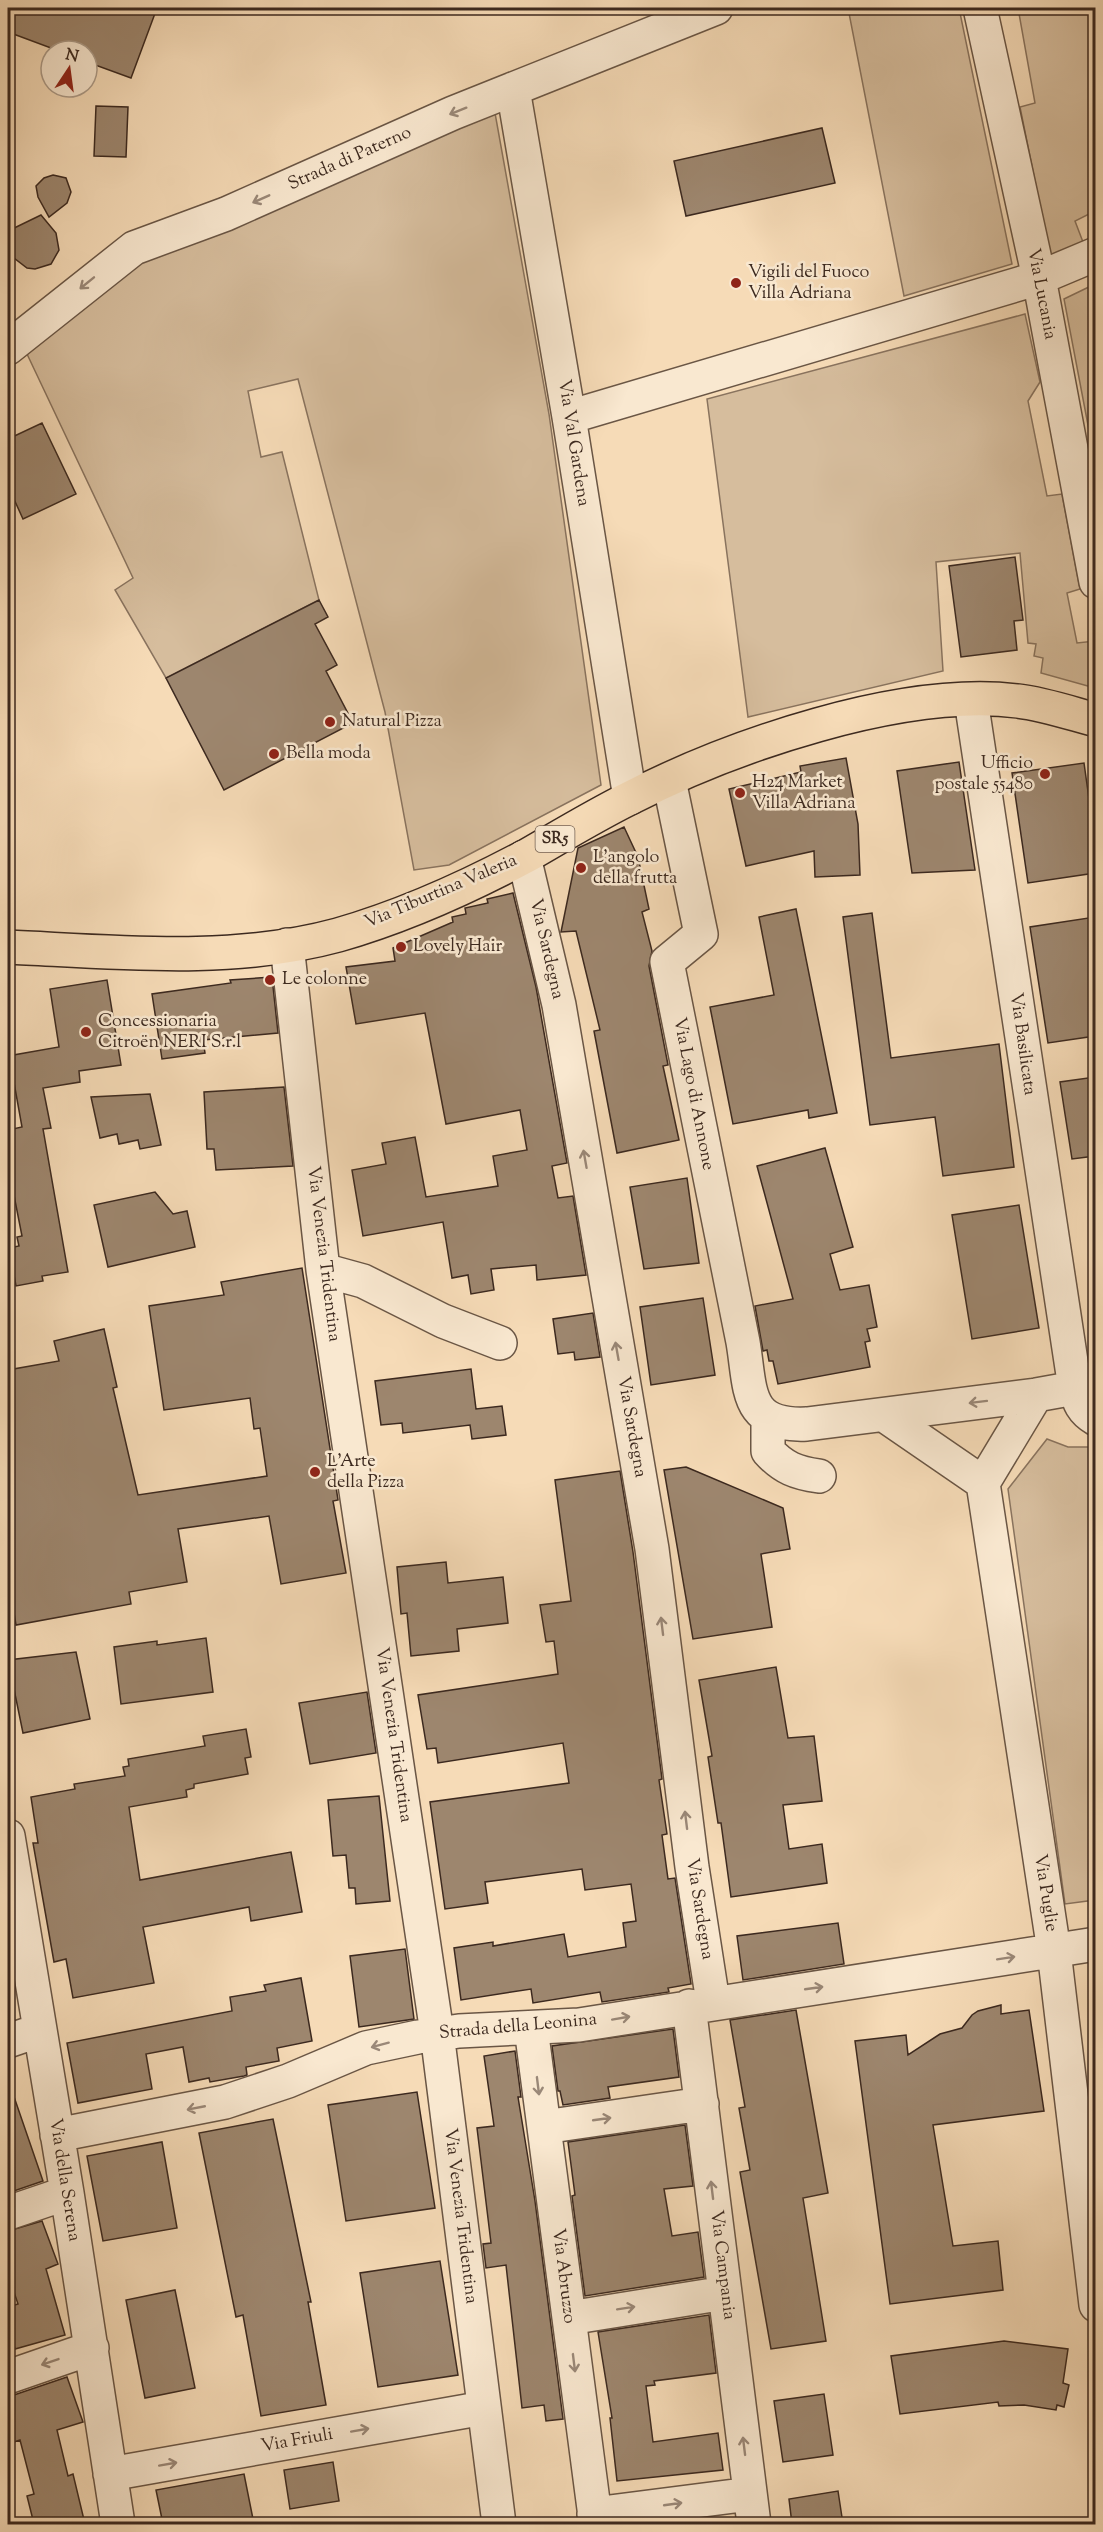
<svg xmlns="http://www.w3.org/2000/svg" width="1103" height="2532" viewBox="0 0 1103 2532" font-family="'Sorts Mill Goudy',serif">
  <rect width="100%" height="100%" fill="#f6dbb7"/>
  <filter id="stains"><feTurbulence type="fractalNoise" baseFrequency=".00333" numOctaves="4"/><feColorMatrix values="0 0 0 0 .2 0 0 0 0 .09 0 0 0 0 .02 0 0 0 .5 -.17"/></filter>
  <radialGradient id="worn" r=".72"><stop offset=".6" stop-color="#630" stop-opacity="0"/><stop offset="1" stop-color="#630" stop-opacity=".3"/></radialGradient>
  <!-- green -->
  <path fill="#d6bd9d" stroke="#89735e" stroke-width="1.5" d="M848,8h111l53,256 -108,32z
    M1018,8h77v203l-20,10 8,21 -33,14 -30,-149 15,-4z
    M495,113l54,301 52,371 -152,80 -35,5 -29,-158 -87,-333 -50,12 13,66 21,-5 37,148 -153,78 -51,-88 18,-12 -106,-224 104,-88 172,-68 165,-80z
    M1095,284v178l-31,-163z
    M1025,314l15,68 -12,19 19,95 15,-2 18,95 -13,4 10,50 18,-2v47l-54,-15 2,-15 -9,-2 2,-12 -8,-1 -8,-90 -84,9 7,109 -195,46 -41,-318z
    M1047,1439l21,8h28l-1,453 -30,4 -57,-415z"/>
  <!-- building -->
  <path fill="#9d866e" stroke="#3c291f" stroke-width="1.5" d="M15,8h142l-26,70 -44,-16v-11h-28l-51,-19z
    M96,106l32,1 -2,50 -32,-1z
    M822,128l13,55 -149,33 -12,-55z
    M53,175l13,3 5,14 -4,11 -18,14 -11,-20 -2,-11 8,-8z
    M41,215l15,18 3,17 -8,14 -16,5 -8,-1 -13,-10 -6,-15v-12z
    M42,423l34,71 -53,25 -15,-33v-47z
    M1015,557l8,63 -9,1 3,29 -56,7 -12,-91z
    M319,600l9,17 -13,7 22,41 -11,6 27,52 -129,67 -58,-112z
    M846,758l12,66 2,51 -45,2 -1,-26 -68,15 -17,-77 72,-17 -1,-6z
    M959,762l16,108 -63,3 -15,-102z
    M1084,763l11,79v31l-67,10 -16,-110z
    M624,827l14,30 11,52 -7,3 10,39 -3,15 19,99 -5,1 16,74 -62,13 -23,-122 6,-1 -24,-99 -15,1 17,-84z
    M513,893l23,94 31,176 -15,3 6,32 15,-2 13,79 -49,5 -1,-15 -45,4 3,21 -23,4 -3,-19 -16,3 -9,-56 -80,14 -11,-66 34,-6 -4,-21 33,-6 11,60 72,-11 -5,-30 34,-6 -7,-40 -74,14 -21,-111 -69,11 -10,-57 49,-6 -2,-13 60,-26 -1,-5 14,-3 -1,-6 23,-5 -1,-4z
    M796,909l41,204 -28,5 -1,-8 -75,14 -23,-117 64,-12 -15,-78z
    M872,913l19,145 108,-14 15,123 -71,9 -8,-59 -65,8 -27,-208z
    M1095,917v119l-47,7 -18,-116z
    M272,977l6,56 -75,7 2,13 -43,6 -10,-65 79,-11 -1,-3z
    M107,980l14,85 -42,6 1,11 -37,6 8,40 -8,1 25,143 -26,4 1,5 -27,5 -7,-38 10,-2 -2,-9 5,-1 -14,-71v-35l14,-3 -9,-50 -5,1v-22l51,-9 -9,-58z
    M1095,1077v79l-23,3 -12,-77z
    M284,1087l9,79 -77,4 -2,-21h-7l-3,-57z
    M150,1094l11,51 -21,4 -2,-9 -19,4 -2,-10 -17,4 -9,-41z
    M825,1148l28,99 -23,7 10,36 29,-5 8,42 -10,2 3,12 -5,1 5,25 -92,17 -5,-23h-4l-2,-11 -4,1 -8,-45 38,-7 -36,-133z
    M687,1178l12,85 -55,6 -14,-82z
    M155,1192l18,22 14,-3 8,36 -87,20 -14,-62z
    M1019,1205l20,123 -67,11 -20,-124z
    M302,1268l36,232 -5,1 13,72 -65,11 -12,-68 -91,13 9,53 -58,10 2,12 -115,21 -8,-50v-205l51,-9 -5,-20 50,-12 13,58 -4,1 25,107 129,-19 -7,-48 -6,1 -4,-31 -86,12 -15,-104 75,-11 -3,-13z
    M703,1298l12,77 -64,10 -11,-78z
    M593,1313l7,44 -25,3 -1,-8 -16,2 -5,-35z
    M471,1369l5,40 26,-3 4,29 -34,4 -2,-14 -67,8 -1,-10 -21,2 -6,-44z
    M686,1467l97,41 7,41 -29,5 11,73 -79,12 -29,-169z
    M620,1471l13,81 29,227 -3,1 8,54 -5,1 6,44 7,-1 16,106 -23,4 1,4 -67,10 -2,-10 -67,11 -2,-14 -70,11 -7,-52 39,-6v4l71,-12 4,23 58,-10 -3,-24 13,-2 -5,-37 -46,6 -3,-21 -97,13 3,21 -43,6 -15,-107 139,-19 -6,-40 -125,20 -2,-15 -9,1 -9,-54 140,-21 -4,-33 -8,1 -6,-37 31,-4 -16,-121z
    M446,1562l2,21 55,-6 5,46 -51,6 2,22 -48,5 -4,-43 -6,1 -4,-47z
    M206,1638l7,54 -92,12 -7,-57 43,-6v4z
    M76,1652l14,67 -67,14 -15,-73z
    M776,1667l12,71 26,-2 8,65 -39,4 6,44 33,-5 5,39 -96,14 -10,-74h-3l-10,-66 4,-1 -13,-76z
    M367,1692l9,61 -66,11 -11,-61z
    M246,1729l5,28 -6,1 3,16 -54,10v4l-8,2 1,7 -58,10 11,73 151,-28 11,60 -51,9 -2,-14 -106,20 11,56 -81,15 -7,-39 -12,3 -21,-119h5l-7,-46 44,-8 -1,-5 51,-8 -2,-9 6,-1 -1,-7 77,-13 -2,-10z
    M379,1796l11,105 -34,3 -1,-16h-6l-3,-33 -13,1 -5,-56z
    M838,1923l6,41 -101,16 -6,-44z
    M405,1949l9,70 -55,8 -9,-71z
    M301,1978l11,63 -35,7 2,13 -33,6 1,8 -3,1 -34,6 -1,-4 -20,4 -6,-35 -37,7 6,35 -74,14 -11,-60 165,-32 -2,-14 36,-6 -2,-6z
    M1001,2005v9l28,-4 15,101 -111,14 20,121 45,-5 5,49 -113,14 -35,-263 51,-6 2,20 32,-21 22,-6 10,-13 6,-4z
    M796,2010l32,183 -25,5 23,143 -55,8 -31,-177 10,-2 -11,-62 6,-1 -15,-87z
    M673,2029l6,48 -71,10 2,11 -47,7 -3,-14h-2l-6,-45z
    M515,2051l6,46h-3l17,104 28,218 -17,2 -2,-16 -22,3 -16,-143 -20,3 -3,-24 8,-1 -14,-115 17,-2 -10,-70z
    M8,2088h3l32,93 -35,12z
    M417,2092l18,116 -89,13 -18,-116z
    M273,2119l38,183h-3l18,103 -65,11 -18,-101 -7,2 -37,-184z
    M685,2125l8,61 -29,3 8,47 26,-4 6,45 -119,19 -13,-100 3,-1 -7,-53z
    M162,2142l15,86 -74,13 -16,-85z
    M42,2221l16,43 -12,5 19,66 -50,14 -7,-25v-17l10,-3 -10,-30v-43z
    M440,2261l18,114 -80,12 -18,-114z
    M175,2290l20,98 -50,10 -19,-98z
    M709,2315l7,58 -62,8 1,4 -9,1 7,56 65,-9 5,37 -106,11 -7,-63h2l-14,-86z
    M1004,2341l64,8 -5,34 6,2 -5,22 -7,-2 -1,5 -32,-5 -25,1 -1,-4 -98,12 -9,-58z
    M67,2377l16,45 -26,8 11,46 5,-2 12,50h-51l-7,-28 7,-2 -14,-54 -12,4v-47z
    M824,2394l9,61 -50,7 -9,-61z
    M333,2462l6,39 -49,8 -6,-39z
    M244,2474l10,50h-91l-7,-34z
    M838,2491l5,33h-51l-3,-25z"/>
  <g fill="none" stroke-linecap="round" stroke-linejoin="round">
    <defs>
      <path id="minor" d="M980,8l59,270 57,304
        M513,89l56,328 61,381
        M8,348l126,-100 92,-34 227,-101 263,-105
        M569,417l470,-139 57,-24
        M971,700l104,688c4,14 7,23 21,31
        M669,780l32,154 -34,28 76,380c8,47 1,85 64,82l229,-29 39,-7
        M524,857l35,148 93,544 40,318 21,135
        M287,945l36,325 114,763 62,491
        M323,1270l40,11 80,40 57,22
        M884,1415l99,68
        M768,1418v33c15,17 29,22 51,25
        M983,1483l71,468 42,354
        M983,1483l53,-88
        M8,1836l59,357 51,331
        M689,2006l65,518
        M531,2028l65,496
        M8,2041l32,-11
        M544,2127l158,-23
        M57,2135l168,-33 63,-21 78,-33 52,-11 41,-6 120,-6 517,-81
        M8,2213l59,-20
        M569,2318l156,-25
        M8,2377l84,-29
        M110,2474l374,-66
        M594,2514l156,-20"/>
      <path id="major" d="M8,947c108,5 224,17 330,-12 63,-18 132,-49 190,-80 33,-19 66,-39 100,-56 103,-53 273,-112 390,-98 26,3 52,12 78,19"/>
    </defs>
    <!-- minor casing -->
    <use href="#minor" stroke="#6a5645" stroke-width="36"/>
    <!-- major casing -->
    <use href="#major" stroke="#3c291f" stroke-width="36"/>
    <!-- minor -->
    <use href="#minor" stroke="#f9e8d0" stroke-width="33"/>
    <!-- major -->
    <use href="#major" stroke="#f6dbb7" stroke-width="33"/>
  </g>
  <!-- one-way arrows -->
  <defs><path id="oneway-shaft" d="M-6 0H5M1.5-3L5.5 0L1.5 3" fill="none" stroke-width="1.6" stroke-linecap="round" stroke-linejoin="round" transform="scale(1.5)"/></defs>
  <g stroke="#9a8878">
    <use href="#oneway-shaft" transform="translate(458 111) rotate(158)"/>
    <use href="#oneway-shaft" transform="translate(261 199) rotate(156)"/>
    <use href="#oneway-shaft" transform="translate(87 283) rotate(141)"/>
    <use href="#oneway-shaft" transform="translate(585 1159) rotate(-100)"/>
    <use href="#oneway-shaft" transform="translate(617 1351) rotate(-100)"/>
    <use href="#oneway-shaft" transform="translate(978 1402) rotate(173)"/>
    <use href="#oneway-shaft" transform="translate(662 1626) rotate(-97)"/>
    <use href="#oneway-shaft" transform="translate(686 1820) rotate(-97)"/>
    <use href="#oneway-shaft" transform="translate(1006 1958) rotate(-9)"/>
    <use href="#oneway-shaft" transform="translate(814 1988) rotate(-8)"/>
    <use href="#oneway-shaft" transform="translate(621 2018) rotate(-10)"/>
    <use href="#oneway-shaft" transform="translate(380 2045) rotate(165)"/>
    <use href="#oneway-shaft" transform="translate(538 2086) rotate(83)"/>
    <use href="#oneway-shaft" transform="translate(196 2108) rotate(169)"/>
    <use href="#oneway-shaft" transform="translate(602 2119) rotate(-8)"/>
    <use href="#oneway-shaft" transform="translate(712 2190) rotate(-97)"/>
    <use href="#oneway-shaft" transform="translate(626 2308) rotate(-9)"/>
    <use href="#oneway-shaft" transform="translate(50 2362) rotate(161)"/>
    <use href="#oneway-shaft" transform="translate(574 2363) rotate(83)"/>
    <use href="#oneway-shaft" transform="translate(360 2430) rotate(-10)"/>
    <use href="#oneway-shaft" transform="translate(744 2446) rotate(-97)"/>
    <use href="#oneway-shaft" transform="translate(168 2464) rotate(-10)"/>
    <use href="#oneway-shaft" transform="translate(673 2504) rotate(-8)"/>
  </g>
  <!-- markers -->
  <g fill="#8f2418" stroke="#f9e8d0" stroke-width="2">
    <circle cx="736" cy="283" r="6"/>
    <circle cx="330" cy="722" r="6"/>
    <circle cx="274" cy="754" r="6"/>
    <circle cx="1045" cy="774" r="6"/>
    <circle cx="740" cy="793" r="6"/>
    <circle cx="581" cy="868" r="6"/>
    <circle cx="401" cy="947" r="6"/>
    <circle cx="270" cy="980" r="6"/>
    <circle cx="86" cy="1032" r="6"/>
    <circle cx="315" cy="1472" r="6"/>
  </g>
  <g text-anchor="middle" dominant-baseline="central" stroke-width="5" stroke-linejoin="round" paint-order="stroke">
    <!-- shield labels -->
    <rect fill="#f9e8d0" stroke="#756254" stroke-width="1.5" x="535.5" y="826" width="39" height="26" rx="4.5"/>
    <g font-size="16" font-weight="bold" fill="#3c291f">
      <text x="555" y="839">SR5</text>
    </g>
    <!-- street labels -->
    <g font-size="18" fill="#3c291f" stroke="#f9e8d0">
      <text transform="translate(350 159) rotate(-24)">Strada di Paterno</text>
      <text transform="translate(1041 294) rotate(79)">Via Lucania</text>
      <text transform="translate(573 443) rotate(81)">Via Val Gardena</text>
      <text transform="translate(441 892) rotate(-23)">Via Tiburtina Valeria</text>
      <text transform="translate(546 949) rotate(77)">Via Sardegna</text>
      <text transform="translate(1022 1044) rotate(82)">Via Basilicata</text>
      <text transform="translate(693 1094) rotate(79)">Via Lago di Annone</text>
      <text transform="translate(323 1254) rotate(83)">Via Venezia Tridentina</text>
      <text transform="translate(631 1427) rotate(80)">Via Sardegna</text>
      <text transform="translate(393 1735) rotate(82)">Via Venezia Tridentina</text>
      <text transform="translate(1045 1893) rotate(81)">Via Puglie</text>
      <text transform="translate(699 1909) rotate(81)">Via Sardegna</text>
      <text transform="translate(518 2027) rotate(-5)">Strada della Leonina</text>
      <text transform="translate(64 2180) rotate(81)">Via della Serena</text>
      <text transform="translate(460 2216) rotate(83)">Via Venezia Tridentina</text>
      <text transform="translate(722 2265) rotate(83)">Via Campania</text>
      <text transform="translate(563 2276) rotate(83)">Via Abruzzo</text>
      <text transform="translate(297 2441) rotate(-10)">Via Friuli</text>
    </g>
    <!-- poi labels -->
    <g font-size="18" fill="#3c291f" stroke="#f9e8d0" text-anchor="start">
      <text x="748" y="273">Vigili del Fuoco<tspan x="748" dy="21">Villa Adriana</tspan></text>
      <text x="342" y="722">Natural Pizza</text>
      <text x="286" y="754">Bella moda</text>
      <text x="1033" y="764" text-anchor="end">Ufficio<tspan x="1033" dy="21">postale 55480</tspan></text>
      <text x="752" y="783">H24 Market<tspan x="752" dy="21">Villa Adriana</tspan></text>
      <text x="593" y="858">L'angolo<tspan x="593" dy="21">della frutta</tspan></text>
      <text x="413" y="947">Lovely Hair</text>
      <text x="282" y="980">Le colonne</text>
      <text x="98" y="1022">Concessionaria<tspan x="98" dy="21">Citroën NERI S.r.l</tspan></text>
      <text x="327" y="1462">L'Arte<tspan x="327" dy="21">della Pizza</tspan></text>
    </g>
  </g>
  <!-- margin -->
  <rect width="1103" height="2532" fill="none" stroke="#f6dbb7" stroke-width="30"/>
  <rect x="9" y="9" width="1085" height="2514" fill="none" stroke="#3c291f" stroke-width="3"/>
  <rect x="15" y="15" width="1073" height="2502" fill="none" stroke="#3c291f" stroke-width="1.5"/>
  <!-- north arrow -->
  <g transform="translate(69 69) rotate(13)"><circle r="28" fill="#f9e8d0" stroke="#ad9c89" stroke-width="1.5"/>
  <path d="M0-4.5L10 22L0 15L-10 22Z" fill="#8f2418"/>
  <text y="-9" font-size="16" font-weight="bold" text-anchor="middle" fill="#3c291f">N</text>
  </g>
  <rect width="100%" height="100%" filter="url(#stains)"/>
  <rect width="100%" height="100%" fill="url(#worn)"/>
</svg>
